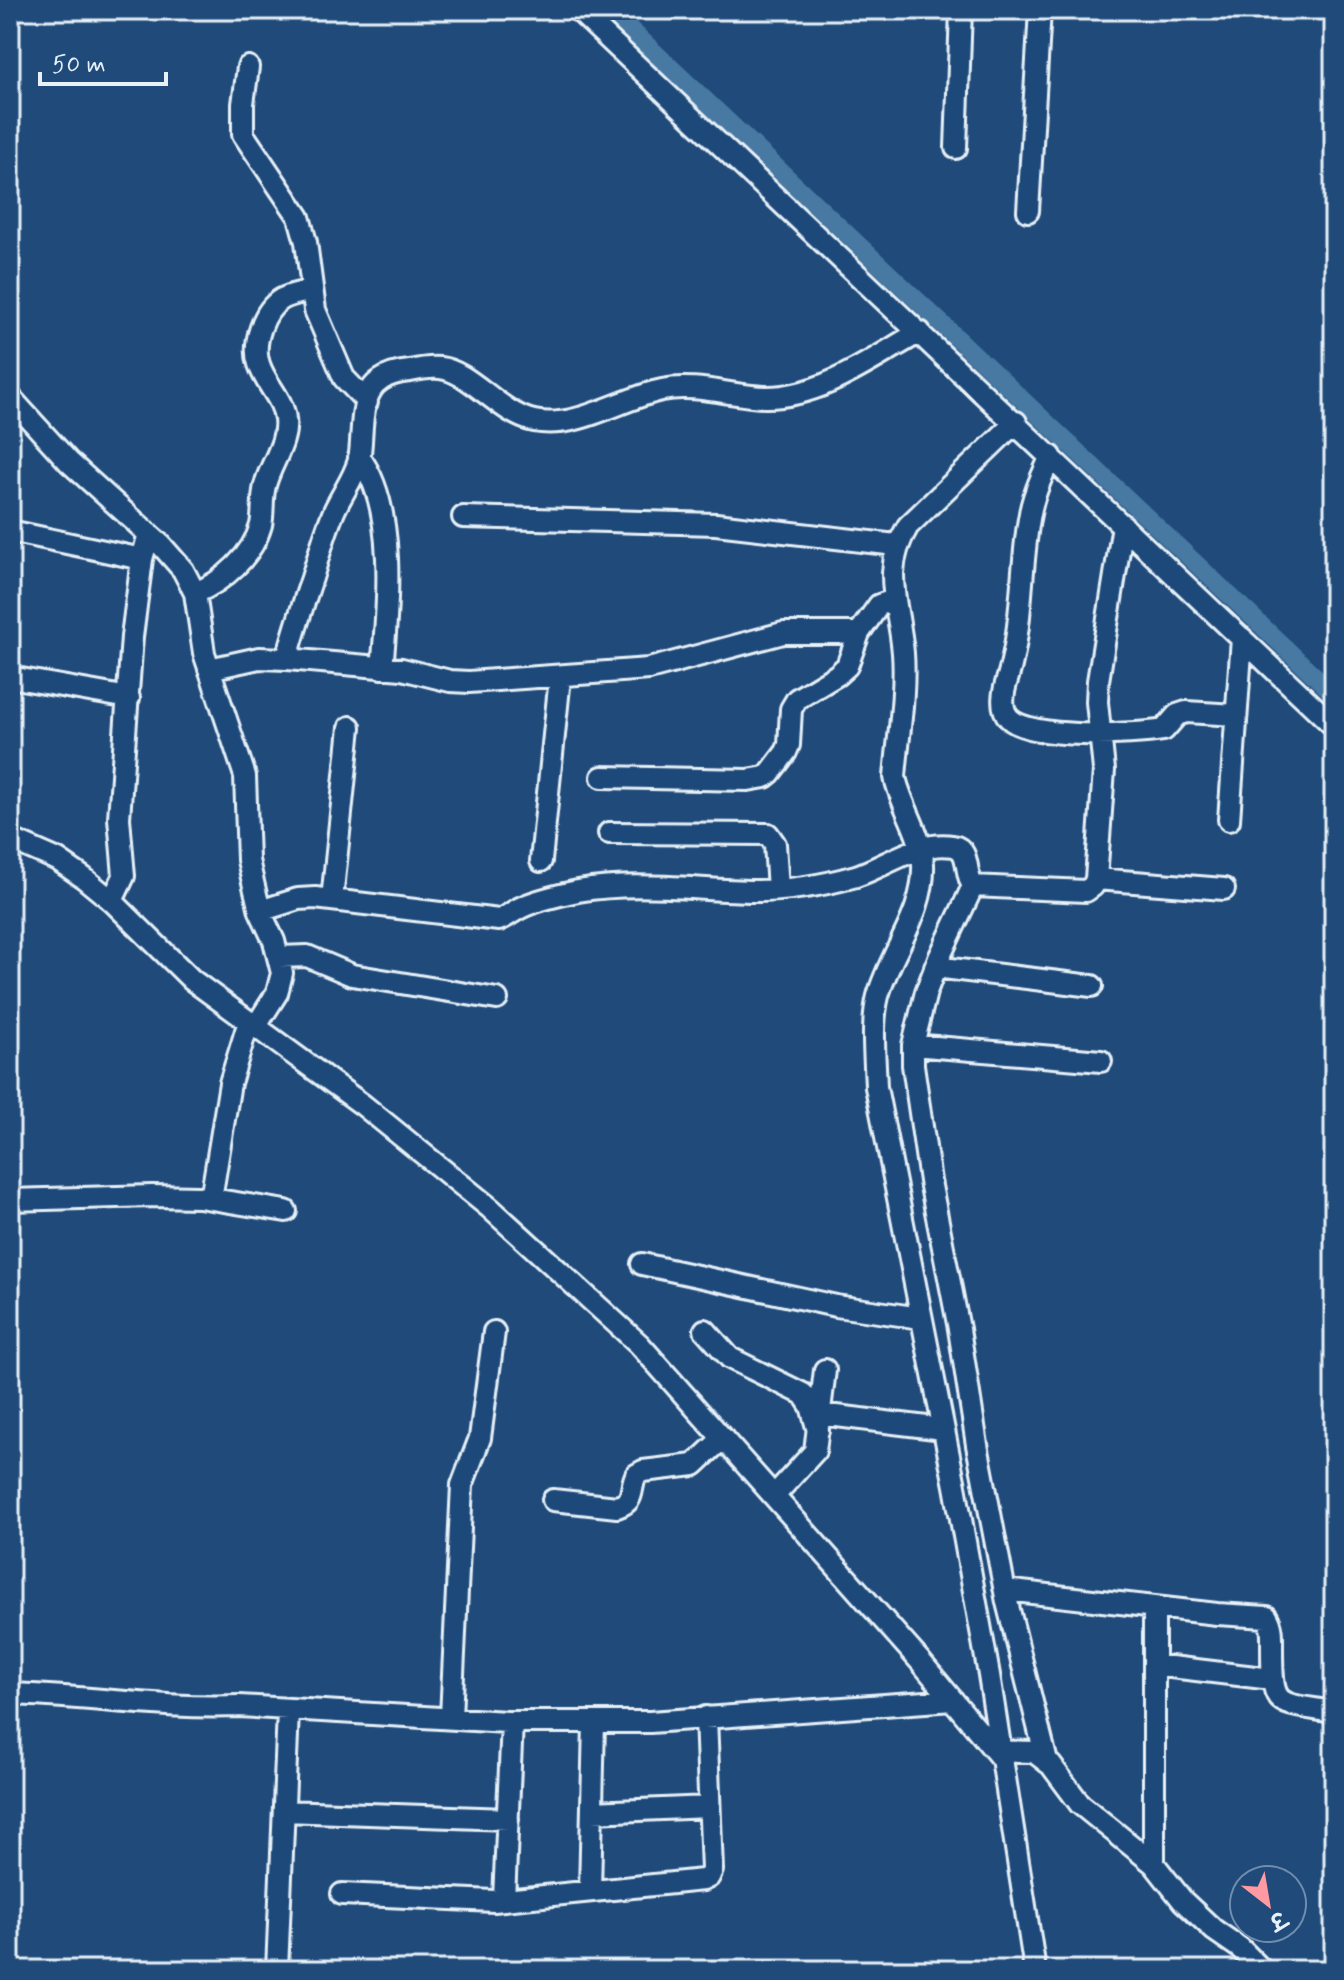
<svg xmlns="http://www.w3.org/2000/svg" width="1344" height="1980" viewBox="0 0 1344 1980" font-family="Mynerve,'Playpen Sans Deva',sans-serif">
  <rect width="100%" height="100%" fill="#1f4a7a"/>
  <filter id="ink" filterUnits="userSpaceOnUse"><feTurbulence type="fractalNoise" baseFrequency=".0125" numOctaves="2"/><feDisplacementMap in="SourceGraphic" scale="16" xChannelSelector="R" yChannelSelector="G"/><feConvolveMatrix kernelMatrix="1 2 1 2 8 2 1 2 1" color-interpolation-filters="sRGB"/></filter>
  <g filter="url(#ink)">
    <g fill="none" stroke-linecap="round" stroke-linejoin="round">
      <!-- canal -->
      <path stroke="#4679a3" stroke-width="18" d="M610,10l724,684"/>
      <defs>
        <path id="minor" d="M578,10l756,716
          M248,67l-5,37v30l56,83 7,25 9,68 29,68 23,24
          M956,148l5,-138
          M1028,211l12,-201
          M10,397l59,65 93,84 21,24 12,23 9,60 41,123 3,84 4,18 8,33 14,30 8,32 -5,20 -21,33
          M1016,422l-108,104c-28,46 -9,77 -5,127 3,39 -5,85 -8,124 6,29 27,57 28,87 2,50 -32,86 -45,132 -7,28 -3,62 -2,91l79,399 34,189 46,295
          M1051,456c-9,20 -19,41 -22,63 -9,52 -6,107 -21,158 -4,12 -9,30 1,41 20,22 124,17 155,12l13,-15 9,-3 50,3
          M359,457c38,49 29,151 23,211
          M463,517l253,7 180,21
          M10,531l132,28
          M195,593c28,-11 58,-38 66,-68 3,-14 0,-29 5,-43 6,-20 22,-41 19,-63 -2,-21 -20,-35 -26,-55 -7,-20 4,-54 23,-65 9,-5 20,-6 29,-9
          M287,659c7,-28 16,-54 25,-81 7,-23 13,-47 23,-69 8,-17 19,-31 24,-49 5,-24 -2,-65 22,-80 8,-6 19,-8 29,-9 9,-2 20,-4 30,-3 30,3 60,46 94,53 42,9 88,-23 128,-31 33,-7 70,6 103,7 56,1 108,-39 155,-65
          M209,669l50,-11 28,1 115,10 48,12 19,1 180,-13 134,-36h76l20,-28 15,-5
          M10,677l119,21
          M602,777l146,3 17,-3 5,-4 16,-21 3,-7 2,-36 6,-10 40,-24 10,-9 12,-33
          M1229,820l13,-182
          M609,833l159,1 7,10 3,45
          M10,839l48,21 26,18 28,23 80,79 171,125 127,103 149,136 282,318 80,96
          M541,861l19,-184
          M1096,879l128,10
          M973,886l-34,72 -13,34 -13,53v20l17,116 29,148 18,116 30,157 40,160
          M332,900l18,-173
          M112,901l12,-25 -5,-58 13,-181 10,-78 7,-25
          M260,911l38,-12 17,-1 184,22c8,-3 13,-8 21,-12 16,-8 39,-13 58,-17 57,-10 118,-1 176,0 33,0 70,-6 102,-15 31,-10 63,-36 97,-30 18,3 11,28 20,40l113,5 7,-5 3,-7 8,-109 -7,-68 1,-21 25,-156
          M279,957l28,-1 45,19 145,24
          M935,967l157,19
          M913,1045l188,16
          M211,1199l19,-116 19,-62
          M10,1200l142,-4 47,1 87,14
          M642,1264l194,42 85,12
          M705,1330l25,28 73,36 8,12 7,25
          M820,1414l123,15
          M774,1496l41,-45 10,-81
          M553,1500l64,7c19,-6 12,-17 19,-32l7,-4 51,-6 29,-27
          M1005,1590l212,24 50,3c6,10 5,19 5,31 0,63 4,54 62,64
          M1154,1607v257
          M1154,1665l118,14
          M10,1694c76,2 152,15 229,12l268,16h143l303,-22
          M451,1717l11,-232 18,-47 14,-106
          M1000,1751l34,1 17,13 29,39 74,60 29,37 31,29 26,18 22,22
          M284,1811l224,8
          M592,1812l117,-5
          M590,1891l4,-169
          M342,1894l152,7 209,-21 6,-3 3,-7 -6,-153
          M504,1899l8,-177
          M277,1970l11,-259"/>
      </defs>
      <!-- minor casing -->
      <use href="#minor" stroke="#e8f1f8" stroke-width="26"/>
      <!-- minor -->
      <use href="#minor" stroke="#1f4a7a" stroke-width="20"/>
    </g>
  </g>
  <!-- margin -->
  <rect width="1344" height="1980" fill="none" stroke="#1f4a7a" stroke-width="40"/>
  <rect x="20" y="20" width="1304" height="1940" fill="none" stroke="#e8f1f8" stroke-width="3" filter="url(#ink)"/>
  <!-- north arrow -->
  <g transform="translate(1268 1904) rotate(149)"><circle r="38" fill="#1f4a7a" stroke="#6f8dac" stroke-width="2"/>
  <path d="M0-6L14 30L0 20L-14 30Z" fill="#ff9aa2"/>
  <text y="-12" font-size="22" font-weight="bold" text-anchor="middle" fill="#e8f1f8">उ</text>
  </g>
  <!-- scale -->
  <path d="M40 72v12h126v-12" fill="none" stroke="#e8f1f8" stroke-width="4"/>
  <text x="52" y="72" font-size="24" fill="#e8f1f8" stroke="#1f4a7a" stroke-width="6" paint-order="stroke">50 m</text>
</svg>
